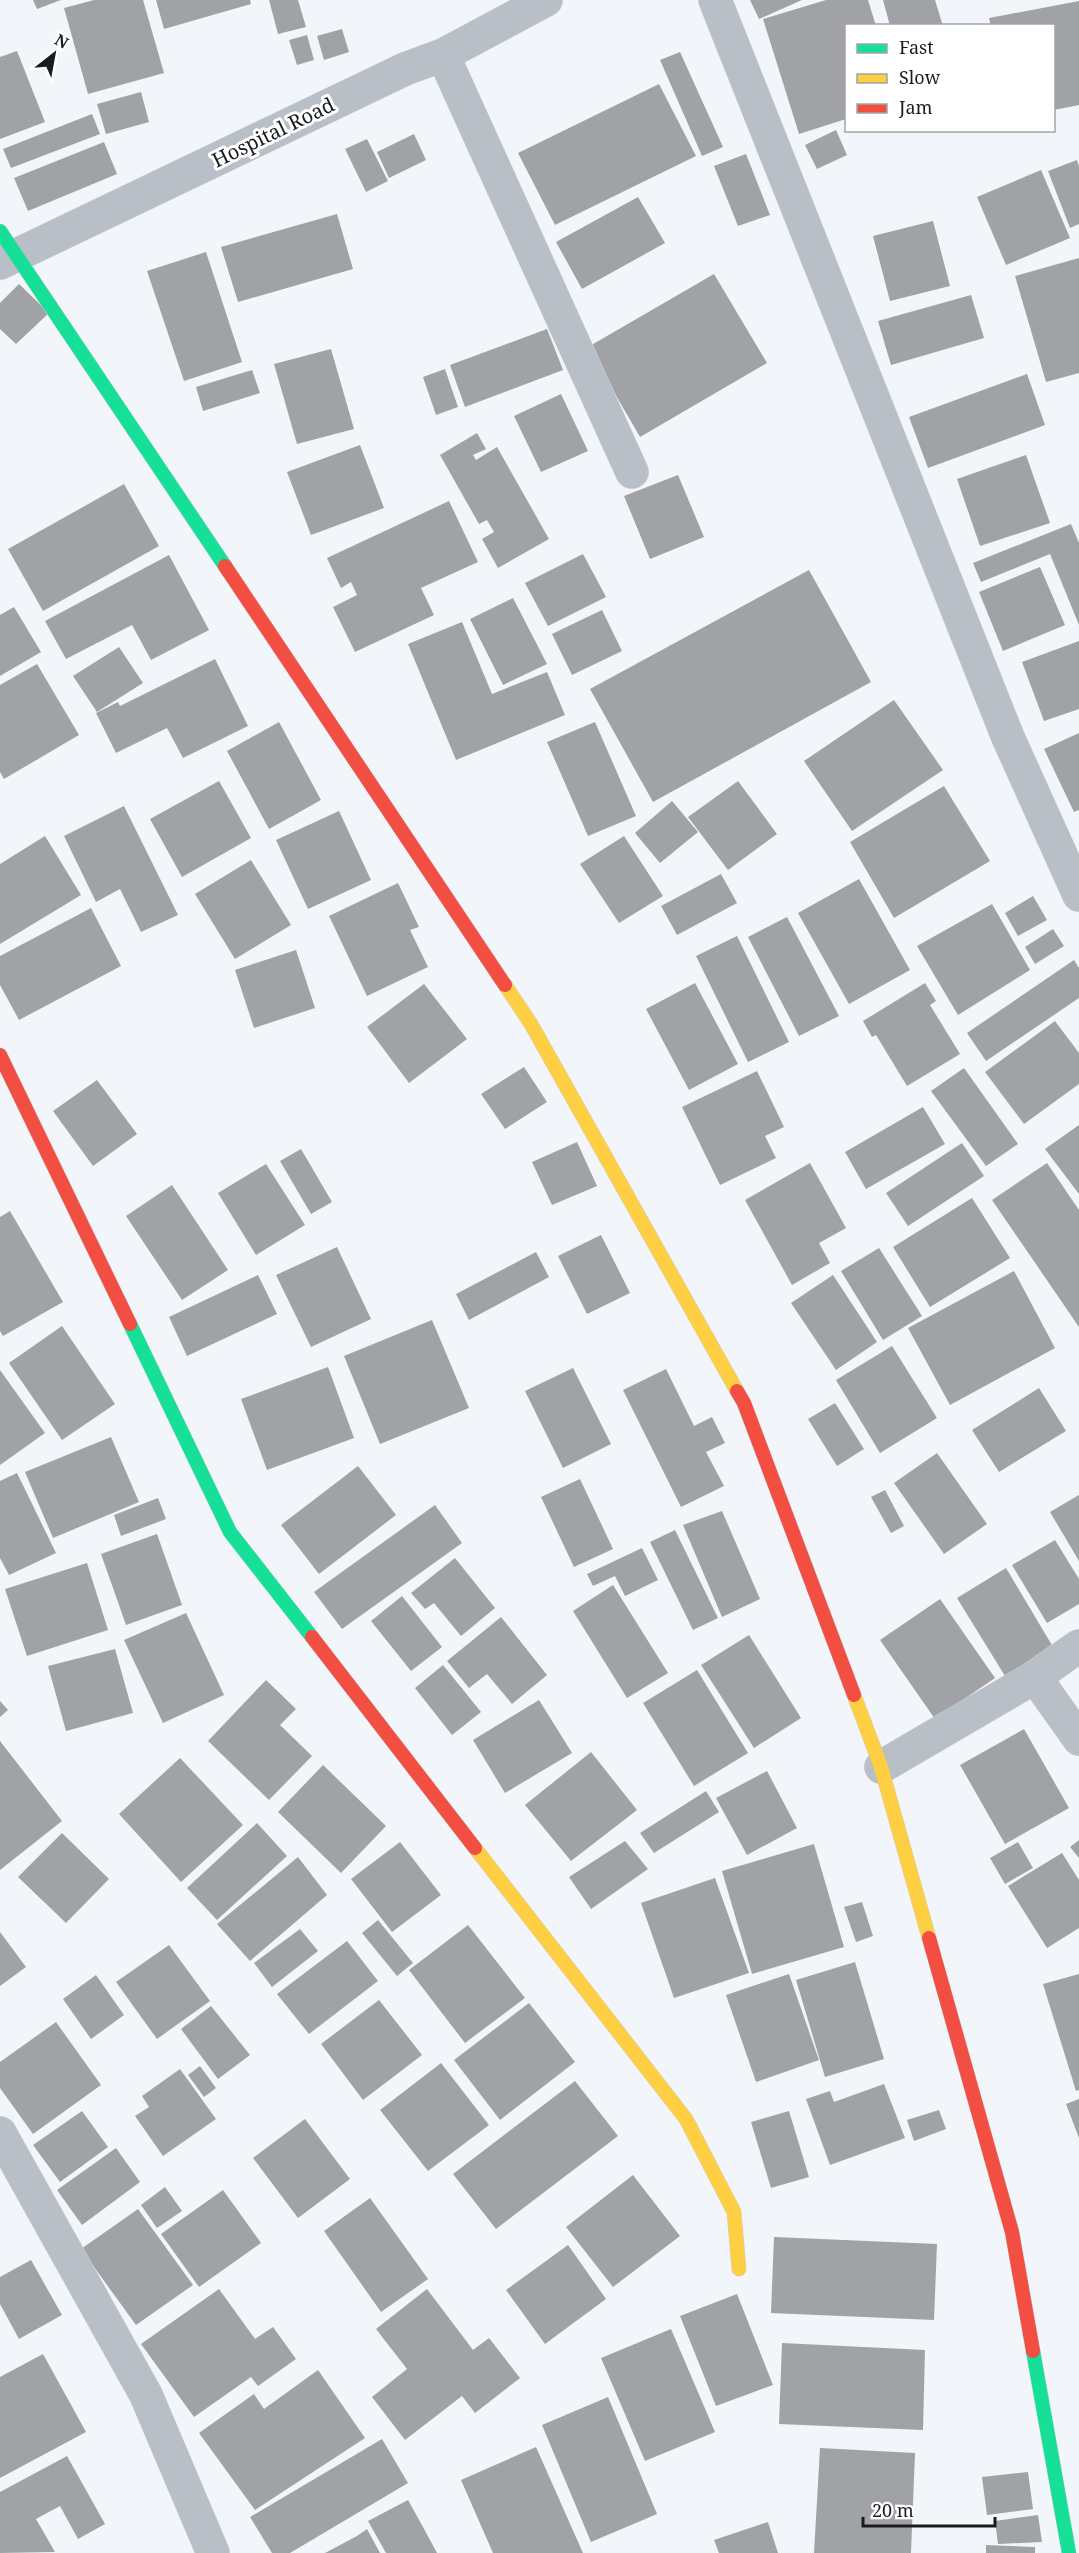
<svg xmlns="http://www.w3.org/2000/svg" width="1079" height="2553" viewBox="0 0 1079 2553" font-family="'Noto Serif',serif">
  <rect width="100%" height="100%" fill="#f2f6fa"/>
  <!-- building -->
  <path fill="#a0a2a5" d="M33,0h28l-24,9z
    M94,0h49l21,73 -76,21 -24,-86z
    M156,0h94l1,4 -87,25z
    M269,0h29l8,27 -28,7z
    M750,0h52l-43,19z
    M826,0h42l8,26h-30v93l-47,15 -36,-115z
    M883,0h52l8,26h-53z
    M1079,1v104l-25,5v-84h-63l-2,-8z
    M342,29l7,23 -25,8 -7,-24z
    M307,35l7,25 -17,5 -8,-25z
    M17,51l28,71 -45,17v-82z
    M680,52l43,95 -21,9 -42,-96z
    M659,84l37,72 -141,69 -37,-72z
    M141,92l8,30 -43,12 -9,-30z
    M92,114l8,20 -89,34 -8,-19z
    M836,130l11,25 -30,14 -12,-24z
    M414,134l12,26 -37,18 -12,-26z
    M367,139l21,42 -22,11 -21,-43z
    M104,142l13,32 -89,37 -14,-33z
    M746,154l24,61 -32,11 -24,-60z
    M1077,160l2,6v58l-9,4 -22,-57z
    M1041,170l29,68 -64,27 -29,-68z
    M638,197l27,46 -83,46 -26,-47z
    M337,214l16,55 -115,33 -17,-55z
    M933,221l17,65 -60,15 -17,-65z
    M206,252l36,110 -58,19 -37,-110z
    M1079,258v115l-33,9 -31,-106z
    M714,274l53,89 -127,74 -52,-90z
    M19,284l30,29 -33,31 -16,-15v-26z
    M971,295l13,43 -93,27 -13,-44z
    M547,329l16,41 -98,37 -15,-42z
    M331,349l23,80 -57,15 -23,-80z
    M445,369l13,38 -22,8 -13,-38z
    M252,370l8,23 -57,18 -7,-24z
    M1027,374l18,51 -117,43 -19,-51z
    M561,394l27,57 -47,21 -27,-56z
    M477,433l9,16 -13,6 3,5 21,-13 52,92 -51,29 -16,-29 12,-7 -7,-12 -8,4 -39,-69z
    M360,445l24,63 -73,27 -24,-63z
    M1026,455l24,68 -70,23 -23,-67z
    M678,475l26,62 -54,22 -26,-63z
    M124,484l35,62 -116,65 -35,-62z
    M449,501l29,61 -57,26 13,27 -79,37 -22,-45 24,-12 -6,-13 -10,6 -14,-30z
    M1071,524l8,19v82l-29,-71 -69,28 -8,-19z
    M583,554l23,43 -58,29 -23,-43z
    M169,555l40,75 -58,30 -19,-35 -66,34 -21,-38z
    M1040,567l25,58 -62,26 -24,-59z
    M809,570l62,112 -218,120 -63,-113z
    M513,598l34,66 -44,21 -33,-66z
    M14,607l27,45 -41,24v-61z
    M602,610l20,41 -50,24 -20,-41z
    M462,622l30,72 55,-22 18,43 -109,45 -48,-116z
    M1079,641v68l-35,12 -22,-59z
    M119,647l24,36 -46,29 -24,-36z
    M215,659l33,67 -65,32 -16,-30 -51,25 -20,-40 22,-11 2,4z
    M37,664l42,71 -75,44 -4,-7v-87z
    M894,700l49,70 -91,61 -48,-70z
    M279,722l42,78 -52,29 -42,-78z
    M595,722l41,94 -48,20 -41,-94z
    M1079,733v77l-5,2 -30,-63z
    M219,781l32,57 -69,39 -32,-58z
    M738,781l39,53 -49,36 -40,-53z
    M944,786l46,75 -96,57 -44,-76z
    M672,801l26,31 -38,31 -25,-30z
    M124,806l54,109 -37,17 -21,-43 -24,13 -32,-66z
    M339,811l32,69 -63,29 -32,-69z
    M45,836l36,59 -81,49v-80z
    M624,836l39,60 -44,27 -39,-59z
    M251,860l40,65 -56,34 -40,-65z
    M721,874l16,29 -60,32 -16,-29z
    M859,879l51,91 -61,34 -51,-91z
    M398,883l21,44 -9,3 18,37 -61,29 -38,-80z
    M1033,896l14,24 -29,16 -13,-23z
    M992,904l38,66 -72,45 -41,-69z
    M91,908l30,58 -102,54 -19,-35v-29z
    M787,917l52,99 -40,20 -51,-99z
    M1053,929l11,17 -29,18 -10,-17z
    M737,936l52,106 -41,20 -52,-106z
    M296,950l19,58 -61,20 -19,-58z
    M1074,960l5,8v30l-93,63 -19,-28z
    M695,983l43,81 -49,26 -43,-81z
    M925,983l11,18 -6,4 30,49 -53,32 -31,-51 -4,2 -9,-16z
    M424,984l43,55 -58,44 -42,-56z
    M1055,1021l24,32v31l-55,40 -39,-52z
    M524,1067l23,35 -42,27 -24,-35z
    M964,1068l54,76 -32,22 -55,-75z
    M757,1071l27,56 -19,9 11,22 -56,27 -38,-78z
    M97,1080l40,54 -44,32 -40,-55z
    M923,1107l22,37 -79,45 -21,-37z
    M1079,1125v69l-34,-45z
    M577,1142l20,44 -45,19 -20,-43z
    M962,1143l22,33 -76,50 -22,-33z
    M301,1149l31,53 -21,12 -31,-53z
    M810,1163l36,65 -27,15 11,20 -38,22 -47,-85z
    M1047,1163l32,47v117l-87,-127z
    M266,1164l39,61 -49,30 -38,-62z
    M172,1185l56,85 -46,30 -56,-84z
    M972,1198l38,60 -80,49 -37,-60z
    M10,1211l53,91 -60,34 -3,-5v-114z
    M601,1235l29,58 -43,21 -29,-58z
    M337,1247l34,72 -60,28 -35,-72z
    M879,1248l43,68 -39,24 -42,-69z
    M536,1252l13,25 -80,43 -13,-26z
    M1014,1271l41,77 -105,57 -42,-77z
    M258,1275l19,39 -90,42 -18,-39z
    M833,1275l44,67 -41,28 -45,-67z
    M432,1320l37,88 -89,36 -36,-88z
    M62,1326l53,78 -53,36 -53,-77z
    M892,1346l45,72 -57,35 -44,-73z
    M328,1367l26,71 -87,32 -26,-71z
    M573,1368l38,76 -48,24 -38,-77z
    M666,1369l28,57 18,-9 13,26 -19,9 18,34 -43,21 -58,-117z
    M0,1370l45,63 -45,32z
    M1039,1388l27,43 -67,41 -27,-42z
    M835,1403l29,46 -27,17 -29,-47z
    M111,1437l28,65 -86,36 -28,-66z
    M937,1453l50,71 -43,30 -50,-71z
    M358,1466l38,49 -77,59 -38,-49z
    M17,1473l39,80 -47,22 -9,-17v-77z
    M580,1479l33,70 -39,18 -33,-70z
    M885,1490l19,36 -13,7 -20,-36z
    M1079,1495v66l-29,-49z
    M158,1498l8,21 -45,17 -7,-21z
    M435,1505l27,38 -120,86 -28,-37z
    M722,1511l38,88 -38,18 -39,-92z
    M675,1530l43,88 -25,12 -43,-88z
    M157,1534l25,71 -56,20 -25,-71z
    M1055,1540l24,39v25l-32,19 -35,-58z
    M642,1548l16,32 -33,16 -10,-20 -22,10 -6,-12z
    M455,1558l40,50 -34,28 -27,-33 -9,6 -14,-16z
    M87,1563l21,67 -81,26 -22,-67z
    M1006,1568l47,79 -48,29 -48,-78z
    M613,1585l55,88 -41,25 -54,-87z
    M402,1596l40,51 -31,24 -40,-50z
    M940,1599l55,79 -60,41 -55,-79z
    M186,1613l38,82 -61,28 -39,-83z
    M501,1617l46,58 -35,29 -25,-30 -18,14 -22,-27z
    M749,1635l52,83 -47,30 -53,-83z
    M115,1649l18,64 -67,18 -18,-65z
    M443,1665l38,47 -29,23 -37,-47z
    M697,1670l51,83 -54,33 -51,-83z
    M266,1680l30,29 -16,16 32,31 -43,44 -61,-59z
    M539,1700l33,53 -67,40 -32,-53z
    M0,1701l8,9 -8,7z
    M1024,1729l45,79 -64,36 -45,-79z
    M0,1741l62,80 -62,49z
    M591,1752l46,58 -66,51 -46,-56z
    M180,1758l63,67 -62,57 -62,-68z
    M323,1765l63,61 -45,47 -63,-61z
    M767,1771l30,57 -50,27 -31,-57z
    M706,1791l13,21 -65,41 -14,-20z
    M257,1823l30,33 -70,64 -30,-32z
    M62,1833l47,46 -43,44 -48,-46z
    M1079,1840v18l-9,-11z
    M625,1841l23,28 -57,40 -22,-32z
    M400,1842l41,53 -49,37 -41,-53z
    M1018,1842l15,26 -28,16 -15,-26z
    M814,1844l30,103 -92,27 -30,-103z
    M1062,1853l17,27v48l-32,20 -39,-62z
    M298,1857l29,38 -77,66 -33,-37z
    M715,1878l34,95 -75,25 -33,-95z
    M862,1902l11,34 -17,6 -12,-35z
    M378,1920l35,43 -16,13 -35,-43z
    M468,1925l57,73 -60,45 -56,-73z
    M300,1929l18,22 -46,36 -18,-24z
    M0,1932l26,35 -26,19z
    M347,1941l31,40 -69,53 -32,-40z
    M169,1945l41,56 -53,38 -41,-57z
    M855,1962l29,97 -59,18 -29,-97z
    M789,1974l30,86 -63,22 -30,-87z
    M1079,1974v116l-3,1 -33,-107z
    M96,1975l28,40 -33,24 -28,-40z
    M379,2000l43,55 -59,45 -42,-56z
    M529,2003l46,59 -75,58 -46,-60z
    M211,2006l39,49 -32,24 -37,-50z
    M56,2022l45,63 -68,49 -33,-46v-26z
    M441,2063l48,62 -61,46 -48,-61z
    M200,2066l16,22 -12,9 -16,-22z
    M180,2069l36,50 -53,37 -28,-40 14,-9 -7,-11z
    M575,2081l43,55 -122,93 -43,-55z
    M884,2084l21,54 -75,27 -24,-66 24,-8 4,11z
    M1079,2099v39l-13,-34z
    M939,2110l7,19 -32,12 -7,-21z
    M82,2111l26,36 -48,35 -27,-37z
    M789,2111l20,66 -38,11 -20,-66z
    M305,2119l45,60 -52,39 -45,-60z
    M116,2148l24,34 -58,43 -25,-35z
    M633,2175l47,61 -67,51 -47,-60z
    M165,2187l17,24 -25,17 -16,-23z
    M223,2190l38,53 -62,44 -38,-53z
    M370,2198l58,81 -47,33 -57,-81z
    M138,2209l55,76 -57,40 -55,-76z
    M774,2237l163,7 -3,76 -163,-7z
    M568,2245l38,54 -61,45 -39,-54z
    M31,2260l31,55 -43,24 -19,-35v-27z
    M219,2289l36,50 18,-12 23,32 -38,27 -7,-9 -57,40 -53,-73z
    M427,2289l46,61 16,-12 31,40 -45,35 -13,-17 -57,44 -33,-43 35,-28 -31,-40z
    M737,2294l36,91 -57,21 -36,-90z
    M671,2329l44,103 -70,29 -44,-103z
    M782,2343l143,7 -2,80 -144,-6z
    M43,2354l43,78 -86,46v-101z
    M318,2370l47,68 -110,72 -56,-77 55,-39 10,15z
    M608,2397l49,117 -66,28 -49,-117z
    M382,2439l26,44 -118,70h-18l-22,-36z
    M536,2447l47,106h-90l-32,-73z
    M820,2448l95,5 -4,100h-97z
    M67,2456l38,68 -27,15 -18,-33 -24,13 19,33 -55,1v-61z
    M1028,2472l5,37 -46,6 -5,-38z
    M408,2500l15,27 14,26h-51l-18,-32z
    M1038,2515l4,27 -44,2 -3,-23z
    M768,2522l10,31h-59l-5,-13z
    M367,2529l13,24h-55l32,-17z
    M986,2545l49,2v6h-49z"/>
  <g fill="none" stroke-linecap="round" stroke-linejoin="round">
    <defs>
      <path id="street" d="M715,0l292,735 72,160
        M443,55l189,417
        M0,263l405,-194 38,-14 103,-55
        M1035,1677l44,62
        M881,1767l154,-90 44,-31
        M0,2133l146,262 67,158"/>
      <path id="fast" d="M0,231l225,335
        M130,1324l100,208 82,105
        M1033,2351l36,202"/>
      <path id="slow" d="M505,985l26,39 206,367
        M854,1695l27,72 48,171
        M475,1848l211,271 48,93 5,57"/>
      <path id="jam" d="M225,566l280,419
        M0,1055l130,269
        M737,1391l7,12 110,292
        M312,1637l163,211
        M929,1938l83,294 21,119"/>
    </defs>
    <!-- street casing -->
    <use href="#street" stroke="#d0d3d6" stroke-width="34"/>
    <!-- fast casing -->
    <use href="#fast" stroke="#d0d3d6" stroke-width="15"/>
    <!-- slow casing -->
    <use href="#slow" stroke="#d0d3d6" stroke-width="15"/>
    <!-- jam casing -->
    <use href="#jam" stroke="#d0d3d6" stroke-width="15"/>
    <!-- street -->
    <use href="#street" stroke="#b8bfc7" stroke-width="33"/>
    <!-- fast -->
    <use href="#fast" stroke="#16e098" stroke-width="14"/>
    <!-- slow -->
    <use href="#slow" stroke="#ffcf43" stroke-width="14"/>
    <!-- jam -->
    <use href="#jam" stroke="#f24e42" stroke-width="14"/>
  </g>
  <g text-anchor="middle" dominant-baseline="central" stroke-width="6" stroke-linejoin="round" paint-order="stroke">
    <!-- street labels -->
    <g font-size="20" fill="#191b1e" stroke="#fff">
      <text transform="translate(273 132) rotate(-26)">Hospital Road</text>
    </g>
  </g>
  <!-- legend -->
  <rect x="845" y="24" width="210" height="108" fill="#ffffff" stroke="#a3a4a5" stroke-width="1.5"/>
  <rect x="857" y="44" width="30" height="9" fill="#16e098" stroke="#a3a4a5" stroke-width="1.5"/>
  <text x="899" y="54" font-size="18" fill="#191b1e">Fast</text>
  <rect x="857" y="74" width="30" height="9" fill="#ffcf43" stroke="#a3a4a5" stroke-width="1.5"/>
  <text x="899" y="84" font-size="18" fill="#191b1e">Slow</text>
  <rect x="857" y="104" width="30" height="9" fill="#f24e42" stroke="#a3a4a5" stroke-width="1.5"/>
  <text x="899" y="114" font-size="18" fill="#191b1e">Jam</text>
  <!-- north arrow -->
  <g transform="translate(54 54) rotate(31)" stroke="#ffffff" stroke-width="4.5" paint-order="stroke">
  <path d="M0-4.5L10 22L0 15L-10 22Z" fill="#191b1e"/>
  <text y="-9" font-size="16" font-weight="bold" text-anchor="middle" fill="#191b1e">N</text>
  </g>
  <!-- scale -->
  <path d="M863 2517v9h132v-9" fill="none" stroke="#191b1e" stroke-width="3"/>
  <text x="872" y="2517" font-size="18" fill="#191b1e" stroke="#ffffff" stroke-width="4.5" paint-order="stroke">20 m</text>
</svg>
